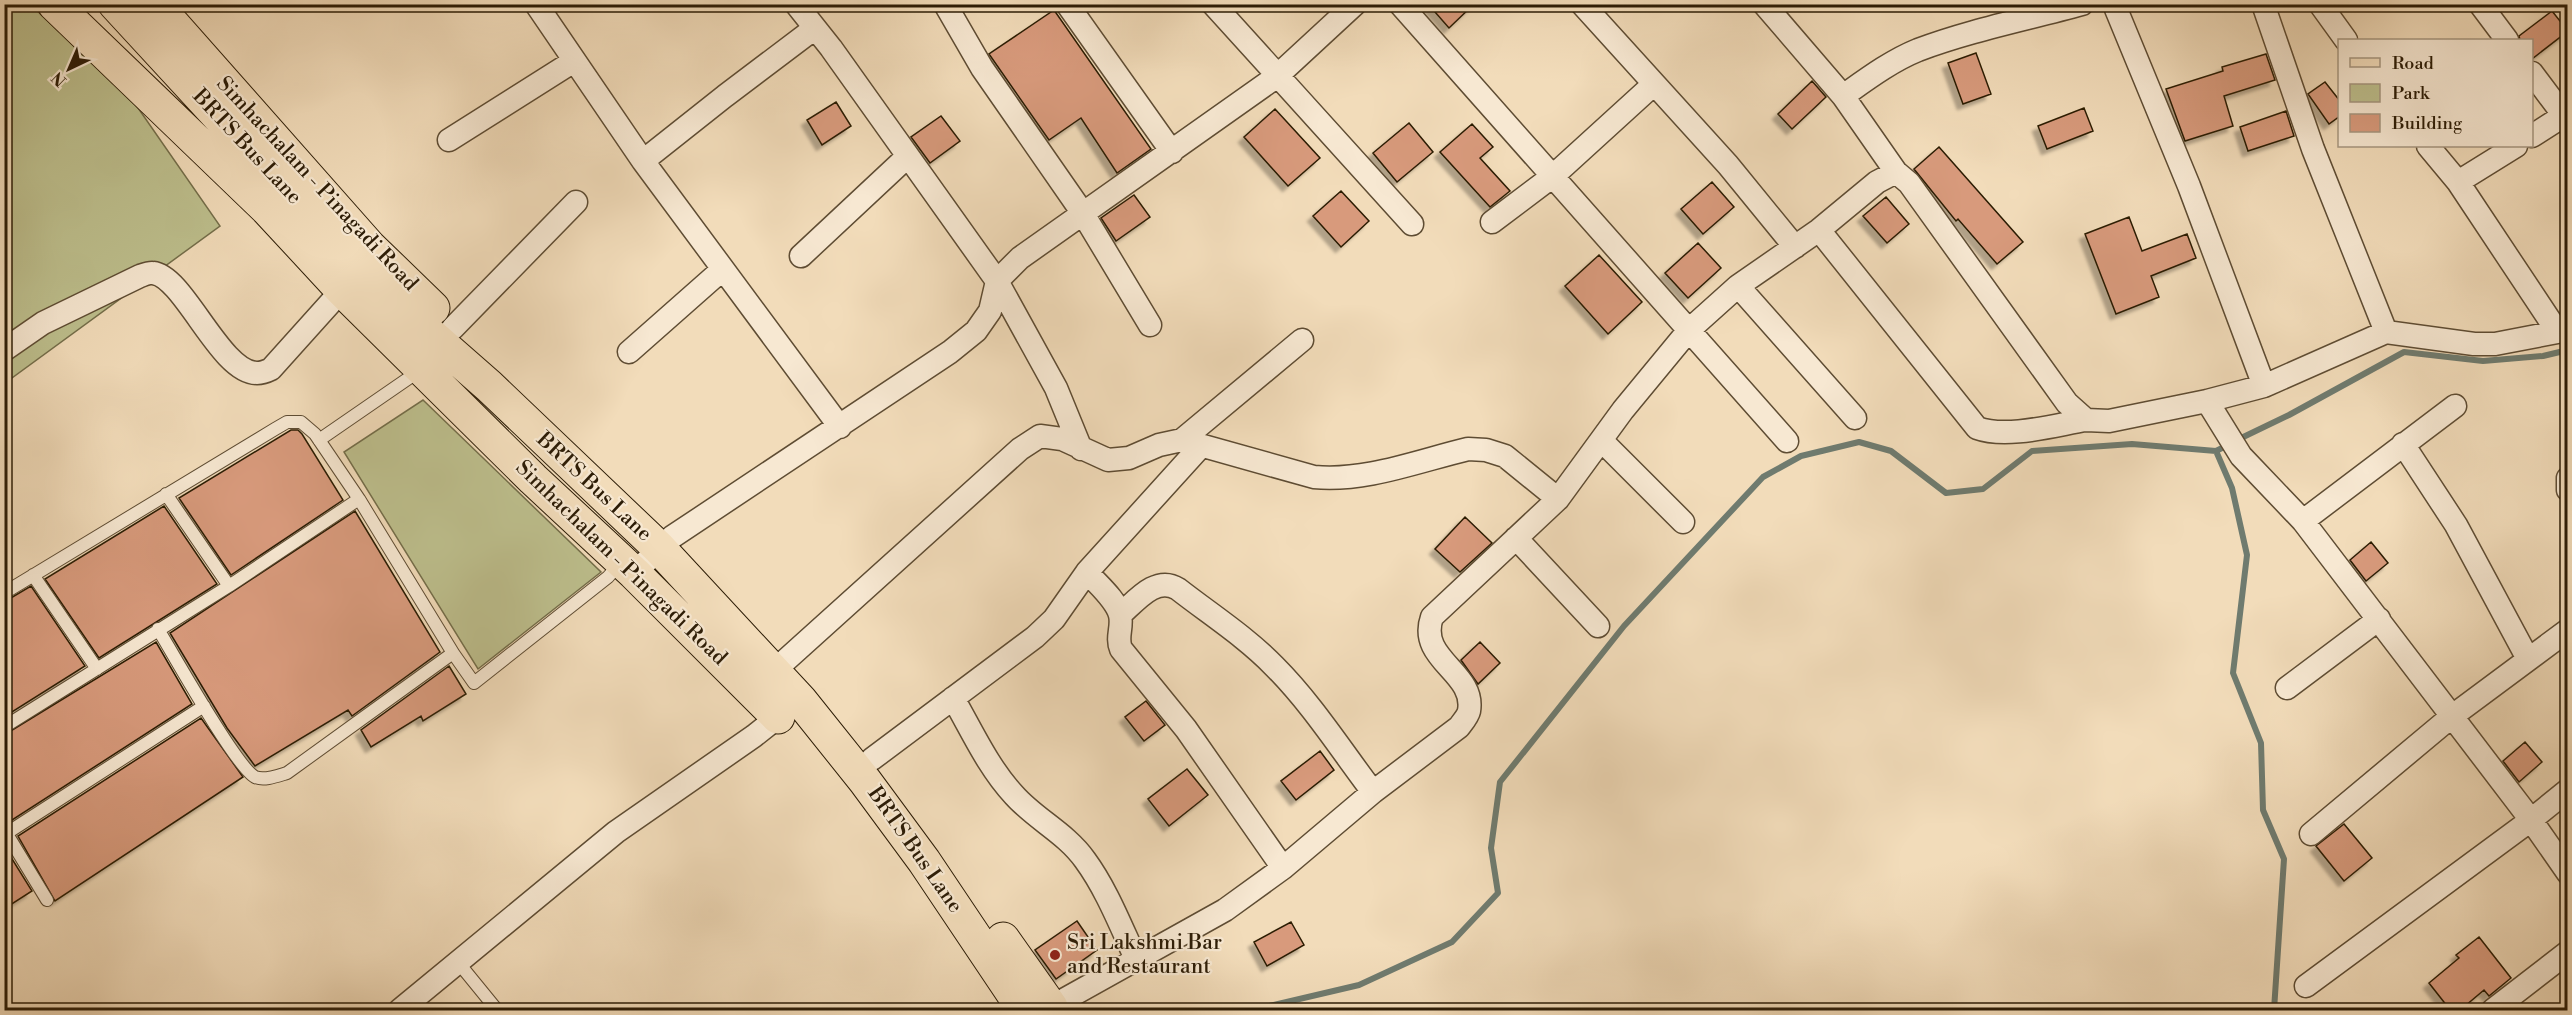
<svg xmlns="http://www.w3.org/2000/svg" width="2572" height="1015" viewBox="0 0 2572 1015" font-family="'Libre Bodoni',serif">
  <defs>
    <filter id="shadow"><feDropShadow dx="-5.5" dy="5.5" stdDeviation="1.5" flood-color="#0004"/></filter>
  </defs>
  <rect width="100%" height="100%" fill="#f2dcba"/>
  <filter id="stains"><feTurbulence type="fractalNoise" baseFrequency=".00333" numOctaves="4"/><feColorMatrix values="0 0 0 0 .2 0 0 0 0 .09 0 0 0 0 .02 0 0 0 .5 -.17"/></filter>
  <radialGradient id="worn" r=".72"><stop offset=".6" stop-color="#630" stop-opacity="0"/><stop offset="1" stop-color="#630" stop-opacity=".3"/></radialGradient>
  <!-- green -->
  <path fill="#bdbf8d" stroke="#746e4a" stroke-width="1.5" d="M5,5h26l105,100 84,121 -215,157z
    M423,400l178,172 -123,97 -134,-217z"/>
  <g fill="none" stroke-linecap="round" stroke-linejoin="round">
    <!-- stream -->
    <path stroke="#6f7b6f" stroke-width="6" d="M2237,440l52,-25 115,-63 79,9 60,-5 25,-6
      M2216,451l16,37 15,67 -14,118 28,70 2,67 21,49 -10,151
      M1252,1010l107,-25 93,-43 46,-49 -7,-45 9,-66 124,-156 139,-149 38,-21 58,-14 32,9 55,42 37,-4 49,-38 100,-7 84,7 12,-6"/>
  </g>
  <!-- building -->
  <path fill="#d89a7c" stroke="#2c1c06" stroke-width="1.5" filter="url(#shadow)" d="M1428,4h46l-25,24z
    M1054,10l97,139 -34,24 -36,-55 -32,22 -60,-86z
    M2552,11l16,20 -36,28v-19h-12l-1,-4z
    M1976,53l15,41 -28,10 -15,-41z
    M2266,54l9,26 -51,16 9,30 -48,15 -19,-52 57,-18 -1,-4z
    M1812,81l14,16 -34,32 -14,-15z
    M2325,82l15,19v15l-11,8 -21,-30z
    M836,102l15,24 -29,19 -15,-25z
    M2084,108l9,23 -46,18 -9,-23z
    M1275,109l45,49 -32,28 -44,-49z
    M2286,111l8,25 -46,15 -8,-24z
    M941,116l19,25 -30,22 -19,-26z
    M1409,123l24,29 -36,30 -24,-29z
    M1472,124l21,23 -13,11 30,33 -20,16 -50,-55z
    M1939,147l84,95 -26,22 -39,-45 -2,2 -42,-52z
    M1712,182l22,25 -31,27 -22,-25z
    M1341,191l28,30 -28,26 -28,-31z
    M1134,195l16,22 -34,24 -15,-23z
    M1886,197l23,27 -22,19 -24,-27z
    M2129,217l13,34 45,-17 9,24 -45,18 8,21 -43,17 -31,-80z
    M1698,243l23,25 -33,30 -23,-25z
    M1599,255l43,47 -34,32 -43,-48z
    M291,430h7l4,4 41,66 -112,75 -52,-77z
    M164,506l53,78 -118,74 -54,-79z
    M355,511l85,141 -88,64 -4,-6 -93,56 -28,-38 -57,-95z
    M1465,517l27,26 -32,29 -25,-23z
    M2371,542l17,21 -22,18 -16,-21z
    M31,586l54,80 -81,51v-115z
    M156,642l36,62 -183,118 -5,-1v-86z
    M1480,642l20,21 -22,21 -17,-24z
    M449,666l17,28 -43,27 -2,-5 -50,31 -10,-17z
    M1146,701l19,24 -21,16 -19,-24z
    M201,718l42,59 -188,124 -37,-65z
    M2525,742l17,20 -23,20 -16,-21z
    M1320,751l14,19 -38,30 -15,-19z
    M1187,769l21,26 -39,31 -21,-27z
    M2344,824l28,34 -28,23 -28,-35z
    M4,846l28,45 -28,18z
    M1077,921l20,29 -41,29 -21,-29z
    M1291,922l13,23 -37,21 -13,-24z
    M2479,937l32,41 -22,18 -5,-6 -25,21h-8l-22,-28 30,-25 -3,-3z"/>
  <g fill="none" stroke-linecap="round" stroke-linejoin="round">
    <defs>
      <path id="service" d="M319,440l103,-71
        M166,494l63,92
        M33,575l64,94
        M4,593l271,-164 12,-7h14l14,12 44,65 94,154
        M158,629c15,25 78,138 97,148 9,4 22,-1 32,-4l166,-120 21,30 134,-106 13,-15
        M4,727l225,-141 130,-87
        M4,829l43,71
        M4,835l200,-129
        M457,961l40,49"/>
      <path id="minor" d="M536,4l107,157 197,266
        M796,4l35,44 166,233 59,107 25,61
        M945,4l37,64 100,144 68,113
        M1067,4l105,148
        M1213,4l199,220
        M1400,4l387,437
        M1582,4l146,161 67,82
        M1764,4l79,92 53,76
        M2117,4l-1,5 73,177 75,200
        M2263,4l50,145 73,183
        M2320,4l26,36
        M2480,4l27,36
        M2532,73l36,48
        M1843,96c24,-17 48,-35 75,-46 53,-20 110,-31 164,-46
        M2532,136l36,-23
        M449,140l125,-79
        M2428,146l30,36 58,-36
        M643,161l82,-65 90,-68
        M2458,182l99,149
        M1492,222l61,-46 101,-92
        M1819,230l158,198c30,11 78,-3 109,-8
        M801,256l107,-100
        M1738,286l117,132
        M453,328l123,-126
        M4,350l39,-27 97,-47c3,-1 10,-4 13,-3 31,3 67,100 104,100 4,0 10,-2 14,-4l71,-79
        M629,352l94,-83
        M2207,401l34,55 62,65 228,299 37,53
        M1182,440l120,-100
        M1602,441l81,81
        M2403,444l53,81 72,134
        M2568,478v12
        M2303,521l152,-115
        M1516,538l82,88
        M1087,572c10,12 29,27 33,43 3,12 -4,22 1,34l65,80 97,139
        M634,573l38,-36 278,-185 26,-21 14,-20 7,-30 23,-23 256,-181 79,-73
        M1120,615c16,-14 36,-40 58,-26 32,25 68,48 96,77 38,38 67,84 99,126
        M786,660l234,-211 20,-13 22,3 46,21 21,-2 30,-13 23,-5 132,37c51,5 104,-16 154,-28l18,1 19,6 53,43
        M2287,688l92,-69
        M953,698c19,33 35,69 61,97 21,24 52,38 71,65 22,30 36,67 52,101
        M872,759l163,-122 19,-18 33,-47 114,-126
        M2311,834l140,-117 117,-87
        M2306,986l225,-166 37,-30
        M1051,1007l174,-97 58,-42 90,-76 86,-65c3,-4 9,-11 10,-16 7,-39 -52,-51 -37,-94l126,-118 65,-89 66,-80 49,-44 81,-56 58,-48 19,-10 13,11 158,220 19,17 23,1 98,-20 57,-15 122,-54 88,12h21l73,-14
        M400,1010l216,-178 138,-96 24,-19
        M2493,1010l75,-58"/>
      <path id="primary" d="M54,4l213,205 75,81 191,189 101,94 144,144
        M115,4l260,282 114,100 170,162 142,153 64,80 59,80 100,149
        M155,4l214,242 64,62
        M1003,939l48,68"/>
    </defs>
    <!-- service casing -->
    <use href="#service" stroke="#5e4c33" stroke-width="14"/>
    <!-- minor casing -->
    <use href="#minor" stroke="#5e4c33" stroke-width="25"/>
    <!-- primary casing -->
    <use href="#primary" stroke="#2c1c06" stroke-width="35"/>
    <!-- service -->
    <use href="#service" stroke="#f7e8d2" stroke-width="12"/>
    <!-- minor -->
    <use href="#minor" stroke="#f7e8d2" stroke-width="22"/>
    <!-- primary -->
    <use href="#primary" stroke="#f2dcba" stroke-width="33"/>
  </g>
  <!-- markers -->
  <circle fill="#8f2418" stroke="#f7e8d2" stroke-width="2" cx="1055" cy="955" r="6"/>
  <g text-anchor="middle" dominant-baseline="central" stroke-width="4.5" stroke-linejoin="round" paint-order="stroke">
    <!-- street labels -->
    <g font-size="21" fill="#2c1c06" stroke="#f7e8d2">
      <text transform="translate(247 147) rotate(47)">BRTS Bus Lane</text>
      <text transform="translate(317 184) rotate(47)">Simhachalam - Pinagadi Road</text>
      <text transform="translate(594 487) rotate(43)">BRTS Bus Lane</text>
      <text transform="translate(621 563) rotate(44)">Simhachalam - Pinagadi Road</text>
      <text transform="translate(915 850) rotate(55)">BRTS Bus Lane</text>
    </g>
    <!-- poi labels -->
    <g font-size="21" fill="#2c1c06" stroke="#f7e8d2" text-anchor="start">
      <text x="1067" y="943">Sri Lakshmi Bar<tspan x="1067" dy="24">and Restaurant</tspan></text>
    </g>
  </g>
  <!-- margin -->
  <rect width="2572" height="1015" fill="none" stroke="#f2dcba" stroke-width="24"/>
  <rect x="6" y="6" width="2560" height="1003" fill="none" stroke="#2c1c06" stroke-width="3"/>
  <rect x="12" y="12" width="2548" height="991" fill="none" stroke="#2c1c06" stroke-width="1.5"/>
  <!-- legend -->
  <rect x="2338" y="39" width="195" height="108" fill="#f7e8d2" stroke="#a69680" stroke-width="1.5"/>
  <rect x="2350" y="58" width="30" height="9" fill="#f2dcba" stroke="#a69680" stroke-width="1.5"/>
  <text x="2392" y="69" font-size="18" fill="#2c1c06">Road</text>
  <rect x="2350" y="84" width="30" height="18" fill="#bdbf8d" stroke="#a69680" stroke-width="1.5"/>
  <text x="2392" y="99" font-size="18" fill="#2c1c06">Park</text>
  <rect x="2350" y="114" width="30" height="18" fill="#d89a7c" stroke="#a69680" stroke-width="1.5"/>
  <text x="2392" y="129" font-size="18" fill="#2c1c06">Building</text>
  <!-- north arrow -->
  <g transform="translate(69 69) rotate(224)" stroke="#f7e8d2" stroke-width="4.5" paint-order="stroke">
  <path d="M0-4.5L10 22L0 15L-10 22Z" fill="#2c1c06"/>
  <text y="-9" font-size="16" font-weight="bold" text-anchor="middle" fill="#2c1c06">N</text>
  </g>
  <rect width="100%" height="100%" filter="url(#stains)"/>
  <rect width="100%" height="100%" fill="url(#worn)"/>
</svg>
